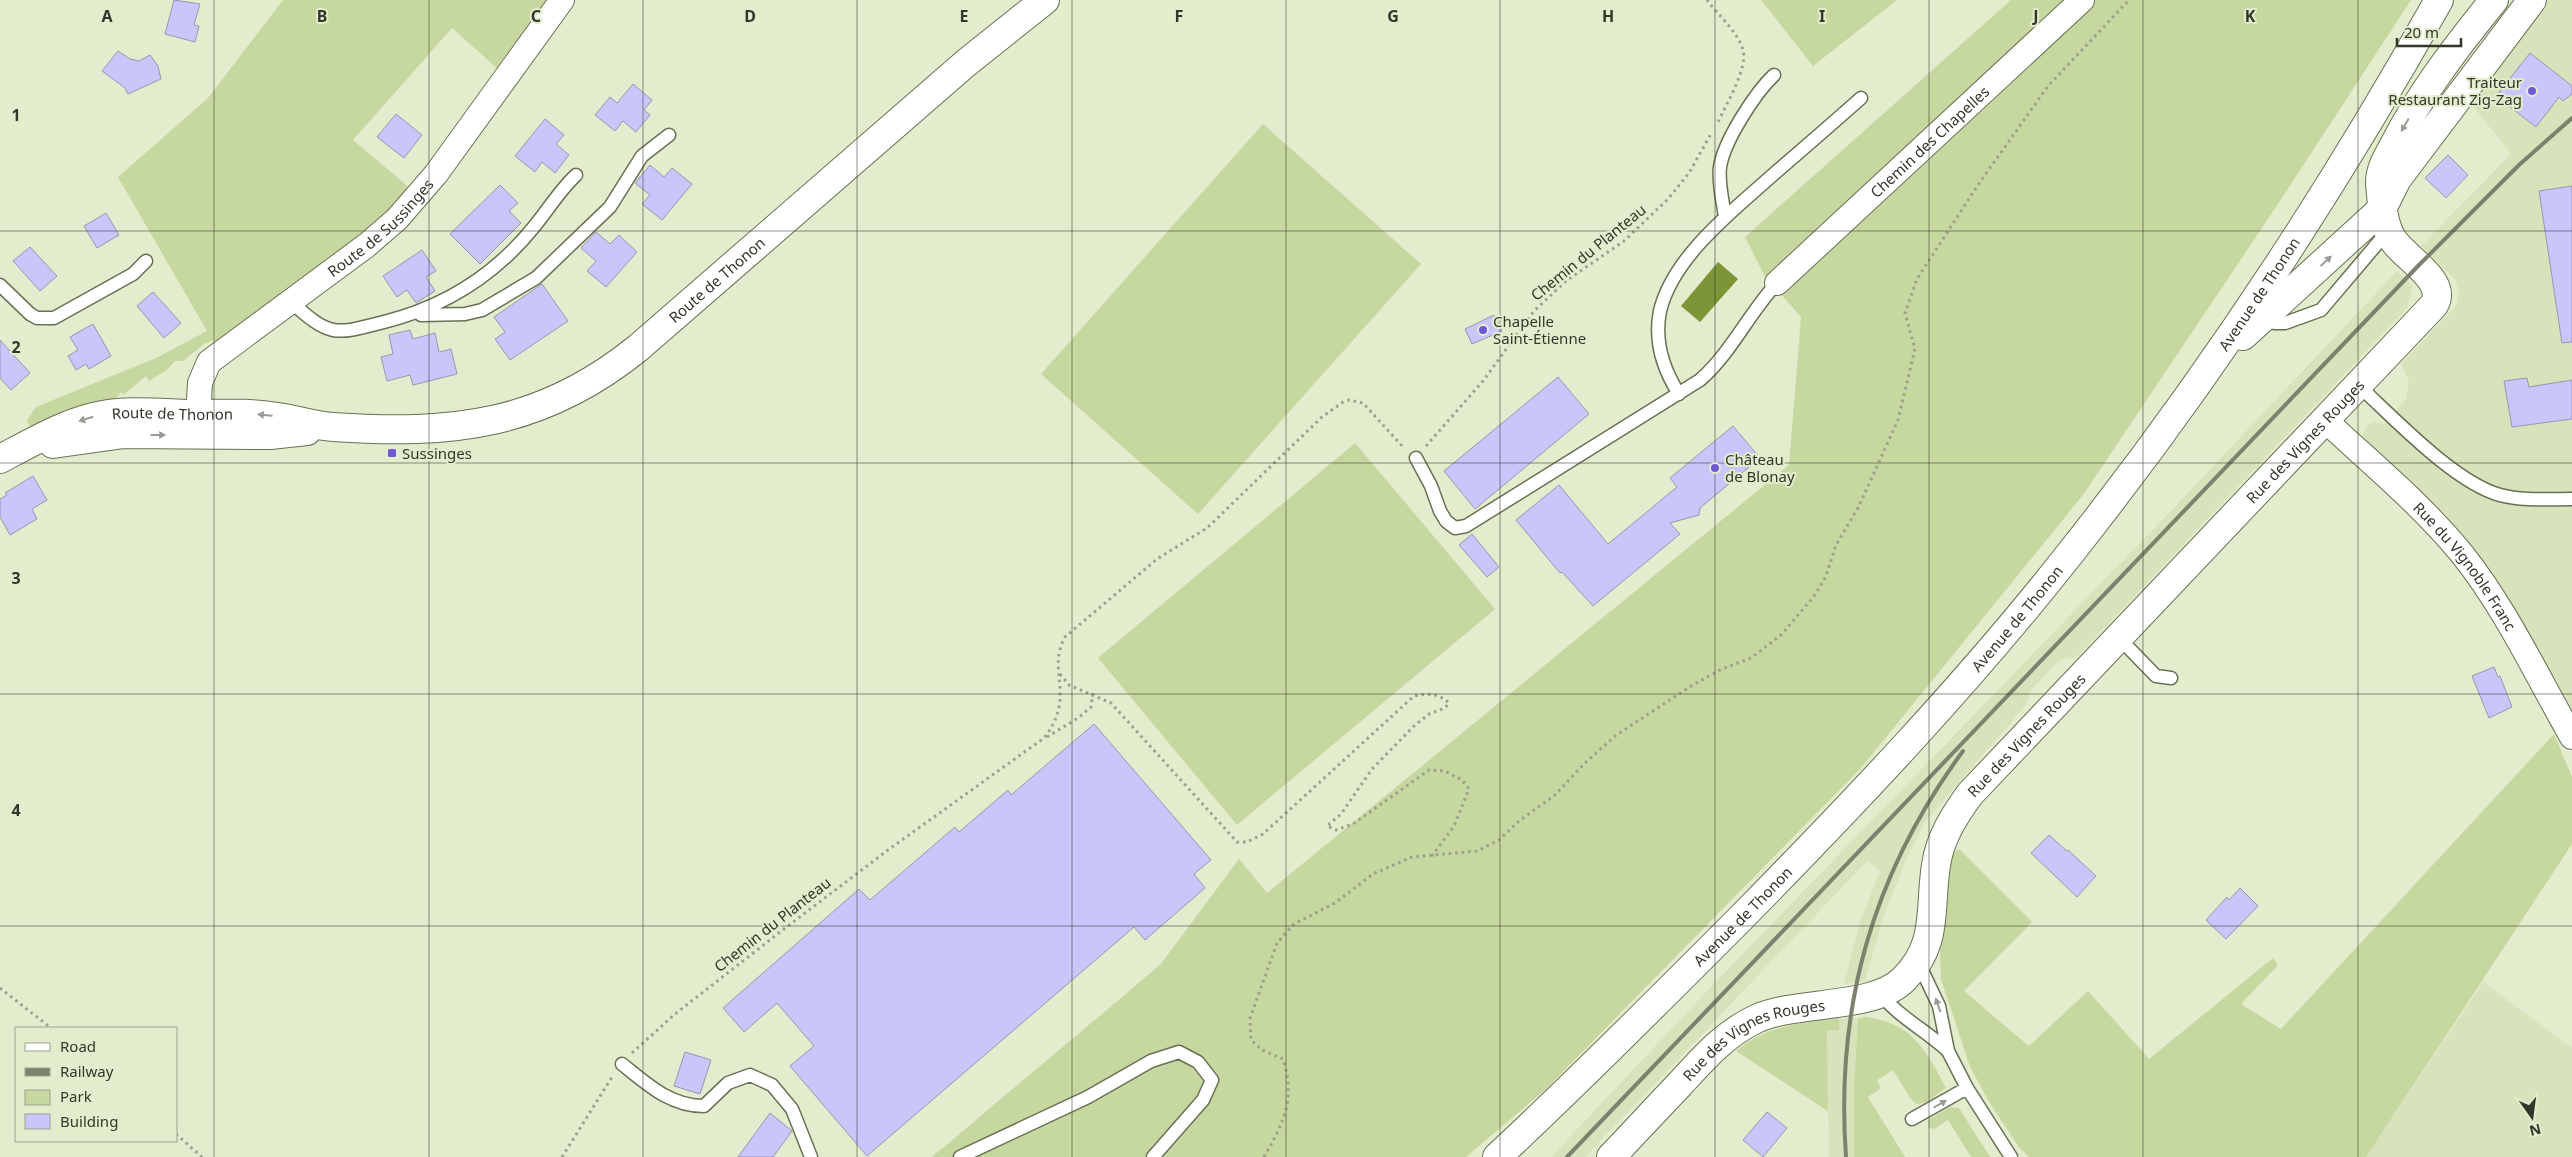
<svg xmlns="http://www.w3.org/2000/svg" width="2572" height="1157" viewBox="0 0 2572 1157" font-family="'Noto Sans',sans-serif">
  <rect width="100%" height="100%" fill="#e2edcd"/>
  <!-- built -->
  <path fill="#d6e3bb" d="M2544,0h28v719l-209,-279v-6l5,-9 5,-3 11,2 22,-25 3,-18 -8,-17 55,-58 3,-13 -3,-12 -35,-35 90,-92 -43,-54z
    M2397,271l16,15 -6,22 -330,349 -17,3 -29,30 -5,15 -102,118 -18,37 -22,55 -19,65 -21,4 16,-62 20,-51 -13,-10 -282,296h-34l157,-167 460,-476z
    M2483,982l89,66v109h-206z
    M1858,1018l-4,69 43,70h-68l-2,-128 11,1 1,-11z"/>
  <!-- green -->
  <path fill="#c6d7a0" d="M283,0h279l-55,77 -55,-49 -99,112 59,50 -32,32 -163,122 -3,-4 -10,4 -21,17h-8l-7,8 -19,12 -3,-5 -23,19 -2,-3 -8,11 -82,26 -4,-9 9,-13 120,-49 51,-27 -89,-154 90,-79z
    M1761,0h136l-84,66z
    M2011,0h400l-131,201 -197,294 -222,273 -315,321 -80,68h-534l228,-192 79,-106 28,34 522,-428 12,-148 -37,-42 -19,-38z
    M1263,124l158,140 -223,250 -157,-140z
    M1355,443l140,166 -258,216 -139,-167z
    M2554,734l18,43v67l-206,313h-337l-11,-11 -27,-41 -21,-38 -29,-88 -1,-30 4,-17 7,-78 8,-5 73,73 -68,69 65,55 59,-55 61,68 124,-101 5,7 -37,39 40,25z
    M1866,1017c46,6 60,33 80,71l-21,15 -8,1 -6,-5 -18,-29 -16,10 4,8 -13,9 37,60h-51v-70l4,-69z
    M1839,1018v12h-12l1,81 -92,-60c30,-26 66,-28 103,-33z
    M1950,1107l9,1 31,49h-19l-23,-37 -14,9 -6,-2v-7z"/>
  <!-- water -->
  <path fill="#7d9537" d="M1718,262l20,17 -38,43 -19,-16z"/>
  <!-- building -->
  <path fill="#cac6fc" stroke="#9796b4" d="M174,0l26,4 -6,21 5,1 -4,16 -30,-8z
    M118,51l12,8 9,2 11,-6 8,11 3,13 -33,15 -3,-6 -23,-17z
    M2530,53l42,33v8l-9,7 -4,-4 -23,30 -40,-31z
    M633,84l19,16 -8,10 6,5 -14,17 -13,-11 -8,10 -20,-16 15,-18 7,6z
    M396,114l26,21 -18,23 -27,-21z
    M545,119l19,16 -8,9 13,11 -14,18 -13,-11 -7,10 -20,-16z
    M2448,155l20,20 -22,23 -21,-20z
    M650,165l14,12 8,-9 20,16 -30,36 -20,-16 8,-9 -15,-12z
    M500,185l18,18 -9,8 12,12 -41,41 -30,-30z
    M2572,186v156l-10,1 -23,-152z
    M106,213l13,22 -22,13 -13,-22z
    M596,232l14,12 9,-9 18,17 -31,35 -19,-16 9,-10 -15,-13z
    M30,247l27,29 -17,15 -27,-30z
    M422,250l14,21 -10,6 9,14 -19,12 -9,-13 -10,7 -14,-21z
    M542,284l26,37 -58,39 -15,-21 10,-7 -11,-15z
    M153,292l28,31 -17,15 -27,-32z
    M1494,315l8,16 -30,13 -7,-15z
    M93,324l18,32 -22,13 -3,-5 -10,6 -8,-14 10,-6 -8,-13z
    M410,330l3,9 22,-6 4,19 12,-3 6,25 -44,11 -3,-10 -23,6 -6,-24 12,-3 -4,-19z
    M0,340l30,33 -19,17 -11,-12z
    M1558,377l31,37 -114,95 -31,-38z
    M2527,378l2,9 43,-7v39l-60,8 -8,-46z
    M1733,426l27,32 -60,50 -1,7 -29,8 10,11 -87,72 -31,-34 -2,1 -44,-53 43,-35 49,59 69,-57 -7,-9z
    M33,476l14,24 -15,9 5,10 -27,16 -10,-18v-18l7,-4 -2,-2z
    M1472,534l27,33 -12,10 -28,-32z
    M2494,667l4,10 2,-1 12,31 -23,11 -17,-42z
    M1094,724l117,136 -17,14 11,14 -60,52 -11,-13 -267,229 -77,-90 24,-20 -37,-43 -33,29 -21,-24 136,-119 11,11 85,-73 4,5 49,-42 3,5z
    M2049,835l18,16 1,-1 28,26 -19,21 -46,-44z
    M2240,888l18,18 -32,33 -20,-19 21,-23 2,3z
    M685,1052l26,8 -11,34 -26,-8z
    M1767,1112l20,16 -24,29 -20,-17z
    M770,1113l22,18 -19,26h-35z"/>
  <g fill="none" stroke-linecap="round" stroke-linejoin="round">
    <defs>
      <path id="lane" d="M1725,217c-2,-15 -7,-34 -5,-50 4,-26 35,-74 54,-92
        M0,285l30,29 7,4h17l79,-44 13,-13
        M291,302c39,35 43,33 93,20 60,-15 109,-45 149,-94 15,-18 26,-37 43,-53
        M421,315l44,-1 17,-4 54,-32 74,-71 32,-51 27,-21
        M2264,318l10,5h11l36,-13 67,-79
        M2359,386c36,33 95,96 141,109 22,6 49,4 72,4
        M1679,394c-16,-25 -25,-53 -19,-83 13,-55 75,-102 115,-138 29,-25 58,-50 86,-75
        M1416,458l15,28 9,25 6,10 9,7 11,-2 234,-146c31,-27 49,-67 77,-97
        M2119,638l37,38 15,2
        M1918,962l21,44 9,45 19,37 44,69
        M1880,993c17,23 47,38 68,58
        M622,1064c25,20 48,42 82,42l24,-23 22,-8 22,10 20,24 19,48
        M1912,1119l55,-31
        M960,1157l128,-60 63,-36 28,-9 19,10 14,18 -9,20 -50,57"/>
      <g id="street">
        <path id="s1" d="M1777,283l305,-283"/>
        <path id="s2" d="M2326,421c46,43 96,84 136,133 44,55 75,122 110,183"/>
        <path id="s3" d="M197,433l3,-50 9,-21 158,-117 30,-26 39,-45 126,-174"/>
      </g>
      <g id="secondary">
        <path d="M2384,205l13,-26 135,-179"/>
        <path d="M53,444l71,-10 146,1 37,-4"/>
        <path id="s4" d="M0,459c29,-15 61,-34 93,-42 31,-8 65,-4 97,-3 29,0 59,-2 87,3 18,2 37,9 56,10 118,8 209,-1 305,-79l328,-285 79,-63"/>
        <path id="s5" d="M1611,1157c23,-24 45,-48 68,-72 23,-25 45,-51 77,-66 41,-19 118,-9 148,-40 35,-35 25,-70 32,-114 4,-27 18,-49 34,-71l464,-489c15,-25 -31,-47 -43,-68 -8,-15 -10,-38 -11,-55 0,-14 9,-27 15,-39 27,-52 62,-97 99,-143"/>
      </g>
      <g id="primary">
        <path d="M2243,336l140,-128"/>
        <path id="s6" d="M1497,1157c83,-77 162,-157 242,-237 116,-118 231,-239 333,-369 137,-173 259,-358 367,-551"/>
      </g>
    </defs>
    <!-- lane casing -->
    <use href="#lane" stroke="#687154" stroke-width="15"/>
    <!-- street casing -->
    <use href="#street" stroke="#687154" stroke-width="26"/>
    <!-- secondary casing -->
    <use href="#secondary" stroke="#687154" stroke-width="30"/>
    <!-- primary casing -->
    <use href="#primary" stroke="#687154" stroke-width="30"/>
    <!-- path -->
    <path stroke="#99a189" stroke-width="3" stroke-dasharray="2.5 4" stroke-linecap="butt" d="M1707,0c11,15 31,32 36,50 5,18 -17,55 -25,72
      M1426,446l57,-65 51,-70 32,-30 58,-40 44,-42 21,-26 23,-41
      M1060,674l9,11 42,18 126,139h10l16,-8 151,-138c14,-3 24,-3 35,7l-4,5 -16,6 -15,12 -42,43 -31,45 -14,12 9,4 17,-6 76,-54 16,1 17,9 7,9 -15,37 -22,30
      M1047,737l31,-19 13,-11 2,-14
      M0,988l51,40
      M632,1053l43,-39 109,-85 104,-79 156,-112c33,-42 2,-67 21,-101l92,-78 50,-31 115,-111 21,-15 6,-2 14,3 41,45
      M176,1134l26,23
      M562,1157l50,-80
      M1264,1157c20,-35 32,-58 19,-98l-21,-9 -11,-10 -1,-22 27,-75 17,-19 41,-21 38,-29 39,-17 65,-6 22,-11 20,-19 36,-26 28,-30 32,-29 76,-50 31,-17 29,-11 30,-23 34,-40 11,-19 10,-31 22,-37 40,-88 17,-71 -10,-36 12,-34 61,-94 70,-99 81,-86"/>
    <!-- lane -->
    <use href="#lane" stroke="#fff" stroke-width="12"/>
    <!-- street -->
    <use href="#street" stroke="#fff" stroke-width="24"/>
    <!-- secondary -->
    <use href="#secondary" stroke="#fff" stroke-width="28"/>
    <!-- primary -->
    <use href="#primary" stroke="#fff" stroke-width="28"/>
    <!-- rail -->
    <path stroke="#7b826d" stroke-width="4" d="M1567,1157l851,-891 101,-101 53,-47
      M1846,1157c-11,-151 27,-284 117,-406"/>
  </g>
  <!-- one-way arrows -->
  <defs><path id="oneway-solid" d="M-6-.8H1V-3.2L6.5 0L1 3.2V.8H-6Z" transform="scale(1.25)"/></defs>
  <g fill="#999b94">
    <use href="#oneway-solid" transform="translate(2405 125) rotate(120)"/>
    <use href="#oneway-solid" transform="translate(2326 261) rotate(-43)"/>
    <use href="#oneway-solid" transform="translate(265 415) rotate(-175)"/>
    <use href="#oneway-solid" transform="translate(86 419) rotate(163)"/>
    <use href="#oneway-solid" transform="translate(158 435)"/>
    <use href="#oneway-solid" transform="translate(1938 1005) rotate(-109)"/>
    <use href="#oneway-solid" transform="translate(1940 1104) rotate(-30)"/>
  </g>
  <!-- grid -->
  <path fill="none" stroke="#33372a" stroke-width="1" stroke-opacity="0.55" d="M214,0v1157M429,0v1157M643,0v1157M857,0v1157M1072,0v1157M1286,0v1157M1500,0v1157M1715,0v1157M1929,0v1157M2143,0v1157M2358,0v1157M0,231h2572M0,463h2572M0,694h2572M0,926h2572"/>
  <!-- markers -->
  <g fill="#6f58d2" stroke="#e2edcd" stroke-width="2">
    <circle cx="2532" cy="91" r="5"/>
    <circle cx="1483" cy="330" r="5"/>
    <rect x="387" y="448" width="10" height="10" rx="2.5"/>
    <circle cx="1715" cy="468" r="5"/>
  </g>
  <g text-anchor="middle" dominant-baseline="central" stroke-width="4" stroke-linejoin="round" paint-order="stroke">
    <!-- poi labels -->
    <g font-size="15" fill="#33372a" stroke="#e2edcd" text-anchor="start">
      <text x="2522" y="82" text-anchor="end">Traiteur<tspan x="2522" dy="17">Restaurant Zig-Zag</tspan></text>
      <text x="1493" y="321">Chapelle<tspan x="1493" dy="17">Saint-Étienne</tspan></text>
      <text x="402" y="453">Sussinges</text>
      <text x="1725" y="459">Château<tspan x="1725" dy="17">de Blonay</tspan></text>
    </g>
    <!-- street labels -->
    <g font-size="15" fill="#33372a" stroke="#e2edcd">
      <text stroke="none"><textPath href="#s1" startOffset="208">Chemin des Chapelles</textPath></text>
      <text stroke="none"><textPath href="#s3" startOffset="291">Route de Sussinges</textPath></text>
      <text transform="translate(1588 252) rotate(-39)">Chemin du Planteau</text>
      <text stroke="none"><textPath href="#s4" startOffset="772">Route de Thonon</textPath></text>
      <text stroke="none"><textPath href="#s6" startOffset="1154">Avenue de Thonon</textPath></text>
      <text stroke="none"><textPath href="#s4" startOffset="182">Route de Thonon</textPath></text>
      <text stroke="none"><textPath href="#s5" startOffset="1044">Rue des Vignes Rouges</textPath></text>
      <text stroke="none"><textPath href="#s2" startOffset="202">Rue du Vignoble Franc</textPath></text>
      <text stroke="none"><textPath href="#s6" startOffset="749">Avenue de Thonon</textPath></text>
      <text stroke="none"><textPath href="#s5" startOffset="639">Rue des Vignes Rouges</textPath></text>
      <text stroke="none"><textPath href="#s6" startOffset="344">Avenue de Thonon</textPath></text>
      <text transform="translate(772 924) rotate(-38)">Chemin du Planteau</text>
      <text stroke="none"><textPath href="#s5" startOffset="190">Rue des Vignes Rouges</textPath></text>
    </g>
  </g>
  <g font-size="16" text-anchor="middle" font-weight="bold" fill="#33372a" stroke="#e2edcd" stroke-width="4" stroke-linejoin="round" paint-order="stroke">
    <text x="107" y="22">A</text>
    <text x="322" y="22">B</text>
    <text x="536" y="22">C</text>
    <text x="750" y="22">D</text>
    <text x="964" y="22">E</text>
    <text x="1179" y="22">F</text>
    <text x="1393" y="22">G</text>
    <text x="1608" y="22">H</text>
    <text x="1822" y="22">I</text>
    <text x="2036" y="22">J</text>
    <text x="2250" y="22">K</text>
    <text x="16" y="121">1</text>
    <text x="16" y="353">2</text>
    <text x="16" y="584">3</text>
    <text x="16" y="816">4</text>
  </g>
  <!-- legend -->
  <rect x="15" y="1027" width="162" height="115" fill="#e2edcd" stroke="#9ca48c"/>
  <rect x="25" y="1043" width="25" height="8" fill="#ffffff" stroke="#9ca48c"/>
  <text x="60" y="1052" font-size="15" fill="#33372a">Road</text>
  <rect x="25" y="1068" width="25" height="8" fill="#7b826d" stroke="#9ca48c"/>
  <text x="60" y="1077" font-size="15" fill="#33372a">Railway</text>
  <rect x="25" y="1090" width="25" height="15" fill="#c6d7a0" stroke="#9ca48c"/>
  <text x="60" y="1102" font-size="15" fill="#33372a">Park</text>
  <rect x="25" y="1114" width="25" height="15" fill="#cac6fc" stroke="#9ca48c"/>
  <text x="60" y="1127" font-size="15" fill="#33372a">Building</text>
  <!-- north arrow -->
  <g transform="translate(2532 1117) rotate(166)" stroke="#e2edcd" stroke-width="4" paint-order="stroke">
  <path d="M0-4L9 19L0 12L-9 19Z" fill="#33372a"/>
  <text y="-8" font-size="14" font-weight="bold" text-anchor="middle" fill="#33372a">N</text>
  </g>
  <!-- scale -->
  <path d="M2397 38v8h64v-8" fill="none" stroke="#33372a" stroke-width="2.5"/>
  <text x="2404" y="38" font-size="15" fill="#33372a" stroke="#e2edcd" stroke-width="4" paint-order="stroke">20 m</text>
</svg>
